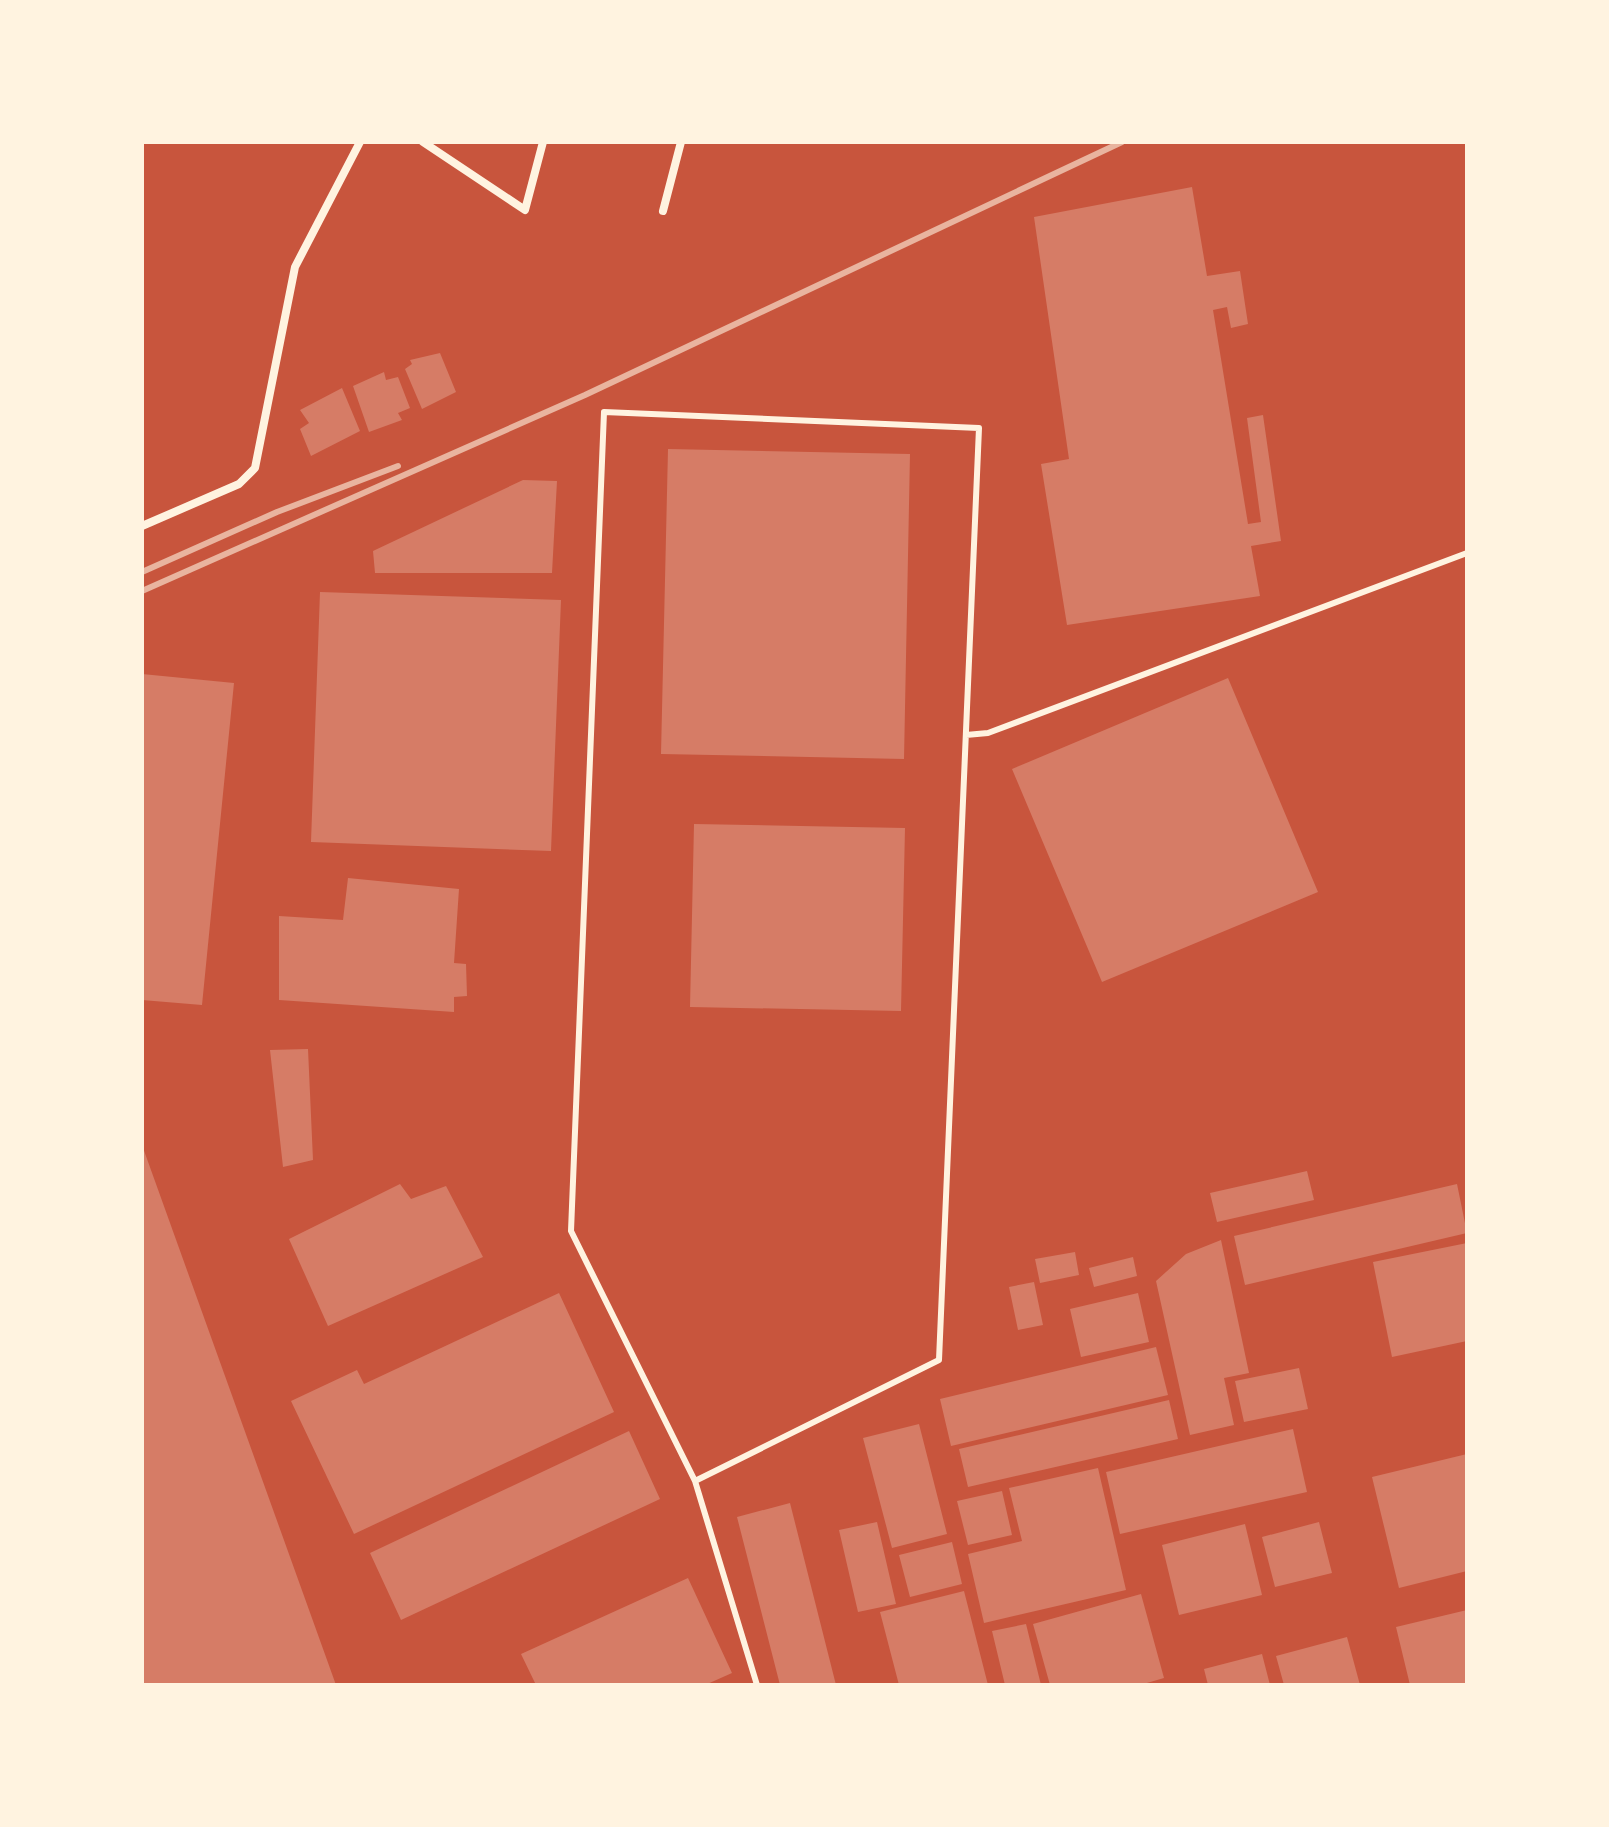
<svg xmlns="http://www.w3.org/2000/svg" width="1609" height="1827" viewBox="0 0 1609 1827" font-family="Merriweather,serif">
  <rect width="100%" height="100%" fill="#c8553d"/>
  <!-- building -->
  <path fill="#d67c66" d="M1192,187l15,89 33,-5 8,53 -17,4 -4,-21 -14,3 35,214 13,-2 -14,-104 16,-3 18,126 -30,5 9,50 -193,29 -26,-161 28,-5 -35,-242z
    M440,353l16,39 -34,17 -17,-40 7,-5 -2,-4z
    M384,372l2,8 12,-3 12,31 -12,5 4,7 -33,12 -16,-46z
    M342,388l18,43 -49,25 -11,-27 9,-6 -9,-13z
    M668,449l242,5 -6,305 -243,-5z
    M523,480l34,1 -5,92h-177l-2,-22z
    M320,592l241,8 -10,251 -240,-9z
    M142,674l92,9 -32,322 -60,-5z
    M1228,678l90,214 -216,90 -90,-213z
    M694,824l211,4 -4,183 -211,-4z
    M348,878l111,11 -5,74 12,1 1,32 -13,1v15l-175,-12v-84l64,4z
    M308,1049l5,111 -30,7 -13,-117z
    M142,1145l194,540h-194z
    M1307,1171l7,29 -97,22 -7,-29z
    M400,1184l11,15 35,-13 37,71 -155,69 -39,-87z
    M1457,1184l10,49 -222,52 -11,-49z
    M1221,1240l28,133 -25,5 10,47 -44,10 -34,-154 30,-27z
    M1467,1243v98l-75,16 -19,-95z
    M1075,1252l4,23 -39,8 -5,-24z
    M1133,1257l4,19 -43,11 -5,-19z
    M1034,1282l9,43 -25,5 -9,-43z
    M559,1293l55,119 -260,122 -63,-133 66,-31 7,14z
    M1138,1293l11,49 -68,15 -11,-48z
    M1156,1347l12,48 -217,51 -11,-47z
    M1299,1368l9,41 -64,13 -9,-41z
    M1169,1400l9,39 -210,48 -9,-38z
    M919,1424l28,110 -55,14 -29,-110z
    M1293,1429l14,63 -187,42 -14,-62z
    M629,1431l31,68 -259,121 -31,-67z
    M1467,1454v117l-68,17 -27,-111z
    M1098,1468l28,122 -142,33 -16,-69 54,-13 -13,-53z
    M1002,1491l10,44 -44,10 -11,-44z
    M790,1503l46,182h-56l-43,-168z
    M877,1522l19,82 -38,8 -19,-82z
    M1319,1522l13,51 -57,14 -13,-50z
    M1245,1524l17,71 -83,20 -17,-70z
    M952,1542l10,42 -52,13 -11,-42z
    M688,1578l44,95 -27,12h-169l-15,-31z
    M964,1591l24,94h-89l-19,-73z
    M1141,1594l23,84 -24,7h-90l-17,-61z
    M1467,1610v75h-57l-14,-58z
    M1026,1624l15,61h-36l-13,-54z
    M1347,1637l13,48h-76l-8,-29z
    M1262,1654l8,31h-62l-4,-16z"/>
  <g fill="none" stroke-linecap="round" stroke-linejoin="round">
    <!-- service -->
    <path stroke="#fff3e0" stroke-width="6" d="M966,735l22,-2 479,-180
      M695,1481l244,-121 40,-932 -375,-16 -33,819 124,250 62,204"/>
    <!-- minor -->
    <path stroke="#fff3e0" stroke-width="8" d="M423,142l102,68 18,-68
      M663,211l18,-69
      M142,526l97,-42 16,-16 40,-201 65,-125"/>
    <!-- rail -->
    <path stroke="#e9b49f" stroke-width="6" d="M142,572l135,-60 121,-46
      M142,591l443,-196 537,-253"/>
  </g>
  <!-- border -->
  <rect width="1609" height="1827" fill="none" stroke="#fff3e0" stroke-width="288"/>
</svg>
